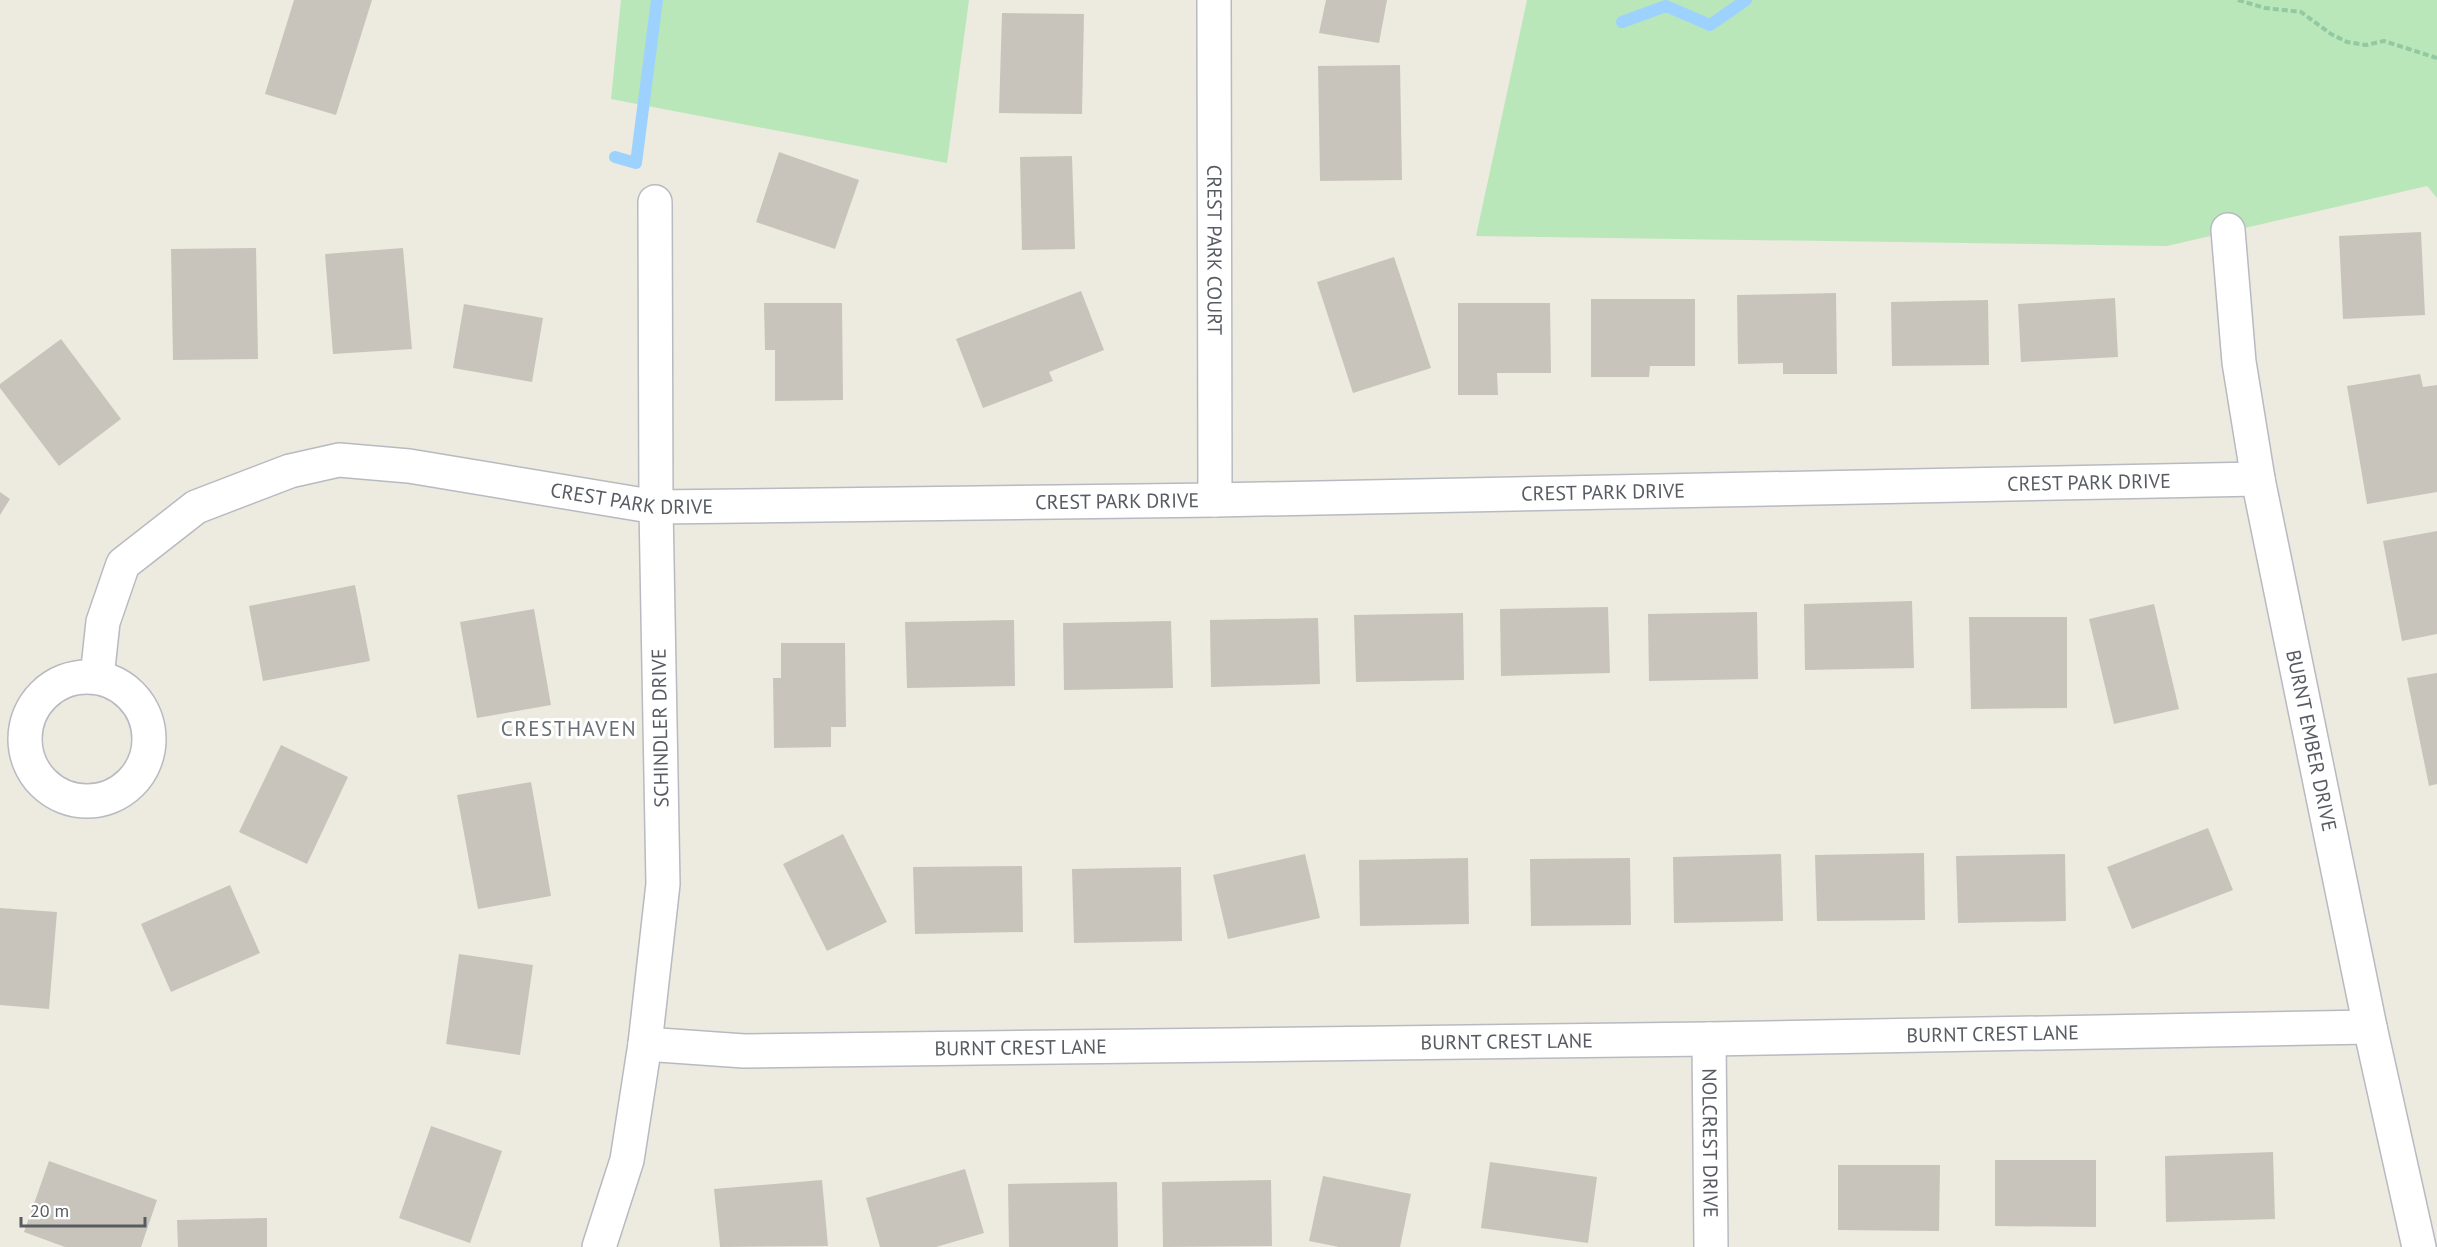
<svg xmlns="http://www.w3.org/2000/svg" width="2437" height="1247" viewBox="0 0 2437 1247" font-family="'PT Sans',sans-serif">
  <rect width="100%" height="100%" fill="#edeadf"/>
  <!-- green -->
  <path fill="#b9e7ba" d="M621,0h348l-22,163 -336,-64z
    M1527,0h910v198l-10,-12 -260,60 -691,-10z"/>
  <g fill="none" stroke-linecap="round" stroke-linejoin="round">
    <!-- stream -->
    <path stroke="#9dd2ff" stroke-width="12" d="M1622,22l44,-16 44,19 36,-25
      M615,157l21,6 21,-163"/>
  </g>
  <!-- building -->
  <path fill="#c8c4bc" d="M294,0h78l-36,115 -71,-21z
    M1326,0h61l-8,43 -60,-10z
    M1002,13l82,1 -2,100 -83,-1z
    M1400,65l2,115 -82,1 -2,-115z
    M779,152l80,28 -24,69 -79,-27z
    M1072,156l3,93 -53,1 -2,-93z
    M2421,232l4,83 -82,4 -4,-83z
    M256,248l2,111 -85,1 -2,-111z
    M403,248l9,101 -79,5 -8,-100z
    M1394,257l37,111 -78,25 -36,-111z
    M1081,291l23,59 -55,22 4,9 -70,27 -27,-69z
    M1836,293l1,81h-54v-11l-45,1 -1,-69z
    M2115,298l3,59 -97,5 -3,-58z
    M1591,299h104v67h-45l-1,11h-58z
    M1988,300l1,65 -97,1 -1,-64z
    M764,303h78l1,97 -68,1v-51h-10z
    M1458,303h92l1,70h-54l1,22h-40z
    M464,304l79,14 -11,64 -79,-14z
    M61,339l60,80 -62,47 -59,-78v-4z
    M2420,374l3,13 14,-2v107l-70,12 -20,-118z
    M0,492l10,7 -10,16z
    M2437,531v103l-35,7 -19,-100z
    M355,585l15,76 -107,20 -14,-75z
    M1912,601l2,67 -109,2 -1,-66z
    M2154,604l25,105 -65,15 -25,-105z
    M1608,607l2,66 -109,3 -1,-67z
    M534,609l17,96 -74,13 -17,-96z
    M1757,612l1,67 -109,2 -1,-67z
    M1463,613l1,67 -108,2 -2,-67z
    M1969,617h98v91l-96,1z
    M1318,618l2,66 -109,3 -1,-67z
    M1014,620l1,66 -108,2 -2,-66z
    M1171,621l2,67 -109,2 -1,-67z
    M781,643h64l1,84h-15v20l-57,1 -1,-70h8z
    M2437,673v111l-8,2 -22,-108z
    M281,745l67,32 -41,87 -68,-32z
    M531,782l20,114 -73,13 -21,-114z
    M2208,828l25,62 -101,39 -25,-62z
    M843,834l44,88 -60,29 -44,-87z
    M1924,853l1,67 -108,1 -2,-66z
    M1305,854l15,64 -92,21 -15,-64z
    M1781,854l2,67 -109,2 -1,-66z
    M2065,854l1,67 -108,2 -2,-67z
    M1468,858l1,66 -109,2 -1,-66z
    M1630,858l1,67 -100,1 -1,-67z
    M1022,866l1,66 -108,2 -2,-67z
    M1181,867l1,74 -108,2 -2,-74z
    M230,885l30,68 -89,39 -30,-68z
    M0,908l57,4 -8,97 -49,-4z
    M459,954l74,11 -13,90 -74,-11z
    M431,1126l71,25 -32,92 -71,-25z
    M2273,1152l2,67 -109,3 -1,-66z
    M1995,1160h101v67l-101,-1z
    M49,1161l108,39 -16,47h-76l-41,-15z
    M1490,1162l107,15 -9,66 -107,-15z
    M1838,1165h102l-1,66 -101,-1z
    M965,1169l19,64 -48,14h-56l-14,-49z
    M1323,1176l88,18 -11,53h-61l-30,-6z
    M822,1180l6,66 -108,1 -6,-58z
    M1271,1180l1,66 -109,1 -1,-65z
    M1117,1182l1,65h-109l-1,-63z
    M267,1218v29h-89l-1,-27z"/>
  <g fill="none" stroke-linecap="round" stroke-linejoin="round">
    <defs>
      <g id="street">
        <path id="s1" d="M1214,0l1,500"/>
        <path id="s2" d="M2228,230l11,132 19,117 112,548 49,220"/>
        <circle cx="87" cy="739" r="62"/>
        <path id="s3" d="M97,677l6,-55 20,-58 73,-57 94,-36 49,-11 70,6 247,41 559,-7 1043,-21"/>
        <path id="s4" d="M1709,1039l2,208"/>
        <path id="s5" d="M645,1044l99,7 965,-12 661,-12"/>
        <path d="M599,1247l28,-87 18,-116 18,-160 -7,-377 -1,-305"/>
      </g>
    </defs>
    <!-- street casing -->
    <use href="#street" stroke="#b7bac0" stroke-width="36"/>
    <!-- path -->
    <path stroke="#92c8a2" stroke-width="4" stroke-dasharray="6 3" stroke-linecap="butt" d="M2238,0l27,8 36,4 30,22 16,8 19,3 18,-4 53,17"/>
    <!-- street -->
    <use href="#street" stroke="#fff" stroke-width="33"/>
  </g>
  <g text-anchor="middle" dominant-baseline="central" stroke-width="6" stroke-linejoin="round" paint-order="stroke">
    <!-- street labels -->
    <g font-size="20" fill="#585c62" stroke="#fff">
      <text stroke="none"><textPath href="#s1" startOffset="250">CREST PARK COURT</textPath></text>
      <text stroke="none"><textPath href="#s3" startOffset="2114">CREST PARK DRIVE</textPath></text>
      <text stroke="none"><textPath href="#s3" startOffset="1628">CREST PARK DRIVE</textPath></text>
      <text stroke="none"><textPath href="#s3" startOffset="656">CREST PARK DRIVE</textPath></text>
      <text stroke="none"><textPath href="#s3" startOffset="1142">CREST PARK DRIVE</textPath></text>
      <text transform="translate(660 728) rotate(-91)">SCHINDLER DRIVE</text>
      <text stroke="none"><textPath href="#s2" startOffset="518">BURNT EMBER DRIVE</textPath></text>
      <text stroke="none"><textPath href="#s5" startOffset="1348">BURNT CREST LANE</textPath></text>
      <text stroke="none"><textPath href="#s5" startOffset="862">BURNT CREST LANE</textPath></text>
      <text stroke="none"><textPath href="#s5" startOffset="376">BURNT CREST LANE</textPath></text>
      <text stroke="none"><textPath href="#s4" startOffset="104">NOLCREST DRIVE</textPath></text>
    </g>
    <!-- neighbourhood labels -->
    <g font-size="21" letter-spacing="1.5" fill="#696e74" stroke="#fff">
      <text x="569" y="728">CRESTHAVEN</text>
    </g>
  </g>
  <!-- scale -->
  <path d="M21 1217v9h124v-9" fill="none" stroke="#585c62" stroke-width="3"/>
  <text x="30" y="1217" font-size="18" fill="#585c62" stroke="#ffffff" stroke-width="4.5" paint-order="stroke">20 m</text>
</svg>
